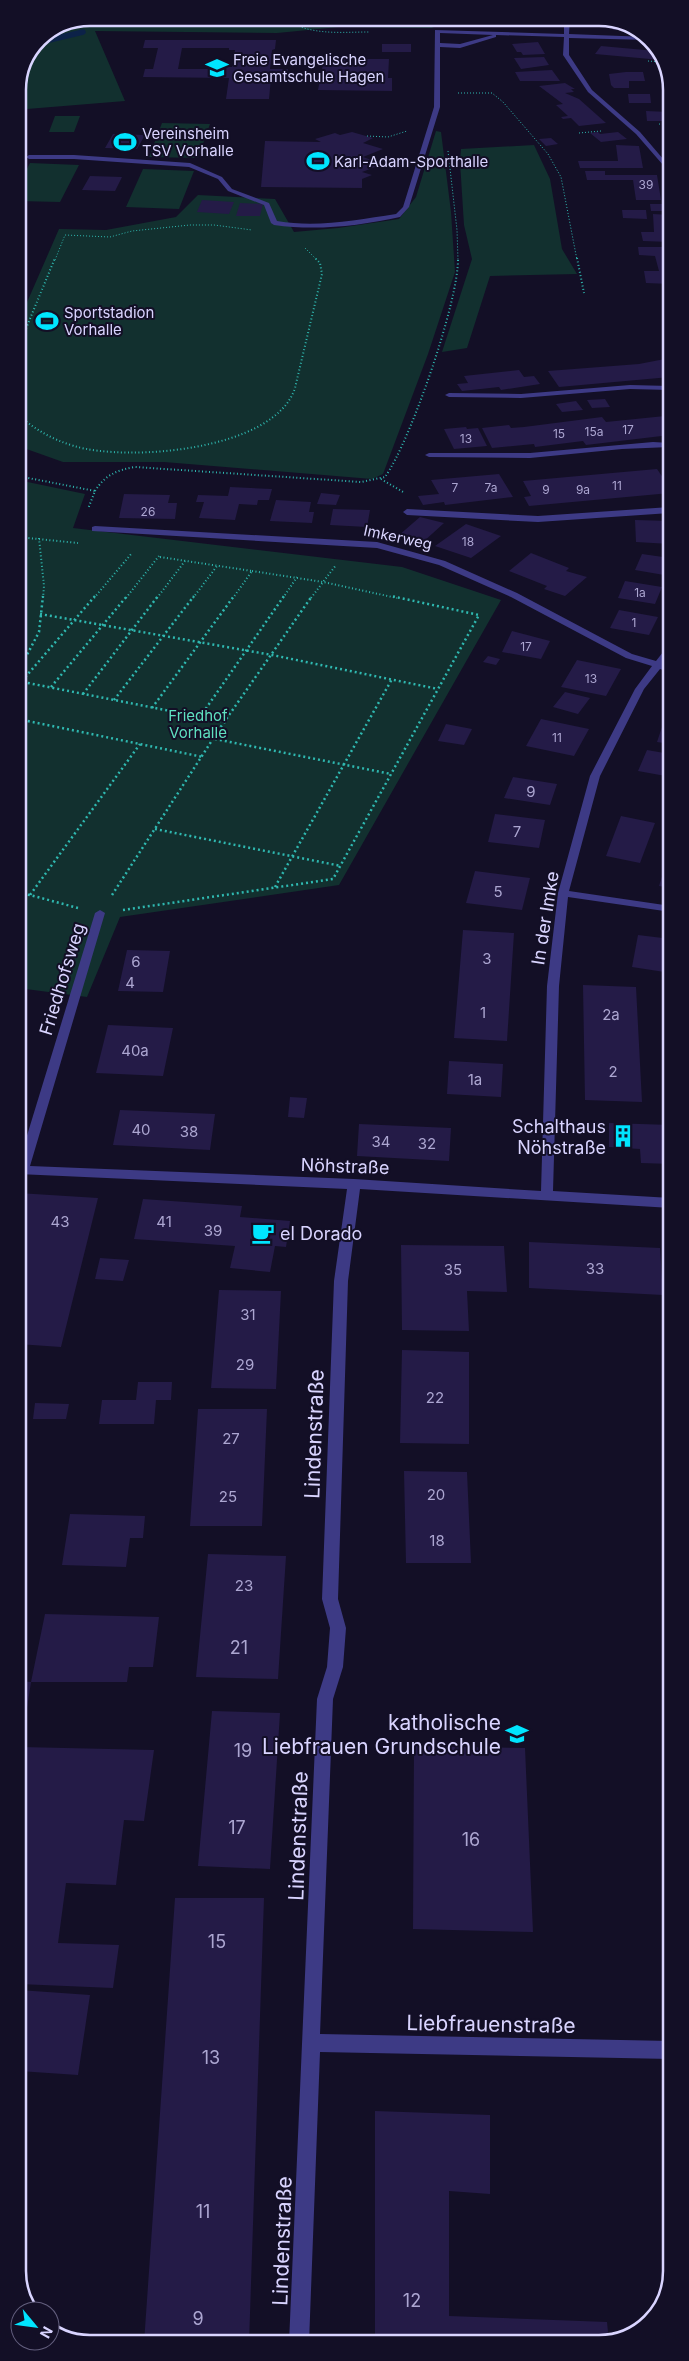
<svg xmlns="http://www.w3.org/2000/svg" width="689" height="2361" font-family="Inter,sans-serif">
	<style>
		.green { fill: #12302f }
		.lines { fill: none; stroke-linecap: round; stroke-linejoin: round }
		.stream { stroke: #0c2248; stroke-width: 5.5 }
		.building { fill: #241b47; fill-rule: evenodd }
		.path-far2 { stroke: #2fb8b0; stroke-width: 1; stroke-dasharray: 1 2; stroke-linecap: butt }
		.path-far1 { stroke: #2fb8b0; stroke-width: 2; stroke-dasharray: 1 2.5; stroke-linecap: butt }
		.path { stroke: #2fb8b0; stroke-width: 2.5; stroke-dasharray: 2 3; stroke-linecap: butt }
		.minor { fill: #3d3a85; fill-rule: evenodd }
		.labels { text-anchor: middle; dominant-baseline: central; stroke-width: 4; stroke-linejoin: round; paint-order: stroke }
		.far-number-label { font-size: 12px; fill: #aca6d1 }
		.far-poi-label { font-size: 15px; fill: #d9d4ff; stroke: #130f26; text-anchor: start }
		.far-street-label { font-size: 15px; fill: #d9d4ff; stroke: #130f26 }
		.far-park-label { font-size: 15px; fill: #5fe0c0; stroke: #130f26 }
		.number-label { font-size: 15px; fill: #aca6d1 }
		.street-label { font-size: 18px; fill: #d9d4ff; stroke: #130f26 }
		.poi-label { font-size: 18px; fill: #d9d4ff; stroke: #130f26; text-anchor: end }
		.near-number-label { font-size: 18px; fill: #aca6d1 }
		.near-street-label { font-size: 21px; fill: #d9d4ff; stroke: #130f26 }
		.near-poi-label { font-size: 21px; fill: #d9d4ff; stroke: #130f26; text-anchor: end }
		.rim { fill: none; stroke: #d9d4ff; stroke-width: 2.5 }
	</style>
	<rect width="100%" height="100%" fill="#130f26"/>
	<path class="green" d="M90,18h323l21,10 -95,-1 -62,6 -182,-2 30,70 -98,8 -9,10v-29l21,-51z
		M55,116h25l-6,16h-25z
		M162,123l48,1 -12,34 -49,-1z
		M436,131l5,1 10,80 4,60 -27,82 -45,120 -11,5 -208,-17h-101l-45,-16v-123l41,-94 47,1 70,-13 22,-22 77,4 19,33 44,-4 61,-9 17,-22z
		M534,145l16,34 12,70 15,25 -87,2 -23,72 -25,4 30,-93 -8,-34 -4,-63 1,-13z
		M30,163l49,2 -19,37 -42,-1v-15z
		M143,169l51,2 -15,38 -53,-2z
		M18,480l67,14 -12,34 329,39 99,33 -162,285 -219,32 -33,80 -69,-9z"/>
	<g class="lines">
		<path class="stream" d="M37,43l46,-11"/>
	</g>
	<path class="building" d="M609,18l16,8 2,3 -14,1z
		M145,40h131l-1,9 -3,1 -2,19h18l-2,9h-15l-2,21h-43l3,-21 -86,-1 2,-8h8l5,-21h-15zM182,48h47v2h6l-3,17h-6l-1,2h-47z
		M538,42l7,12 -22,1 -2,-3h-4l-5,-8z
		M382,44h29v8h-29z
		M601,46l55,5 5,9 -66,-6z
		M544,57l5,8 -28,4 -7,-11z
		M324,59h65l-1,19h4v13l-74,-1z
		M552,70l8,11h-40l-5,-9z
		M626,72h17l2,9h-16v7h-15l-3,-3 -2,-11z
		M565,83l10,6h-4l3,3 -9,1 14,6 27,24 -27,3 -8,-8 -8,1 -2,-2 7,-1 -12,-11 7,-1 -24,-18z
		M628,94h22l1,9h-22z
		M646,111l23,1v9h-22z
		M352,132l21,6 -10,5 20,6 -20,8 20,7 -21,8 10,3 -10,4v9l-101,-1 4,-46 56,1 -6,-3 20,-6 5,2z
		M598,132l2,2 18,-2 9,7 -26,3 -11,-9z
		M113,134l32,1 -8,14 -32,-1z
		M551,138l7,6 -12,2 -7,-7z
		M616,145l23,1 4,22h-63l-2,-7h40z
		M585,171h20v4h52l4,25h-25l-3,-20h-46z
		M90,176l32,1 -7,14 -33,-1z
		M202,200l32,2 -5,12 -32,-2z
		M240,203l23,1 -3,12h-24z
		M650,204h15l1,7h-15z
		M622,210h24l1,9 -24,-1z
		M653,214l17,1v27l-27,-1 -2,-9h13z
		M638,247h32v37l-24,-1 -2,-12h15l-4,-15 -16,-1z
		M664,298h6v28h-1z
		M667,338h3v15h-6z
		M670,358v19l-111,10 -11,-16 91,-7z
		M519,370l5,7 10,-1 6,8 -39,6 -2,-3 -37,4 -5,-7 11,-1 -4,-7z
		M665,389l5,1v23l-7,-1z
		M605,399l5,8 -18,1 -5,-8z
		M576,401l7,9 -21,2 -6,-8z
		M665,416l5,7v12l-84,10 -3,-4 -48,6 -1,-3 -42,4 -10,-20 27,-3 2,3 13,-1 78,-10 4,5z
		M466,427l1,2 11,-1 9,18 -33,3 -10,-20z
		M657,469l13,19v5l-141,13 -5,-9 7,-1 -8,-15z
		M499,474l14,23 -68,8 -1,-3 -21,3 -5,-9 21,-2 -8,-14z
		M230,487l42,2 -3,11h-11l-1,5 -18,-1 -4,16 -36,-2 5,-16h-8l2,-7 30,1z
		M321,493l19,2 -4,10 -19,-1z
		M124,494l46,1 -2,8h9l-2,16 -56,-1z
		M276,500l35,2 -2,10h5l-2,11 -42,-2z
		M333,509l37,1 -3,17 -37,-2z
		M420,517l24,6 -22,20 -24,-7z
		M635,520l35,1v23l-34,-2z
		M466,524l35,12 -30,22 -36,-12z
		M531,553l38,15 -3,3 21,6 -22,19 -21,-7 3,-3 -38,-15z
		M642,554l28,4v18l-35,-6z
		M625,581l37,6 -7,17 -37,-6z
		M619,610l39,7 -9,18 -39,-7z
		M512,631l38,10 -9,18 -39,-7z
		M488,656l12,3 -4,6 -13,-3z
		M577,660l44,9 -15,27 -45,-9z
		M565,692l25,6 -12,16 -25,-7z
		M665,718l5,1v25l-13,-2z
		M541,719l48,10 -15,27 -48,-10z
		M446,724l26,5 -8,16 -26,-4z
		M647,750l23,4 1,23 -33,-6z
		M513,777l44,7 -7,21 -46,-7z
		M495,814l50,6 -6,28 -51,-6z
		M621,816l34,7 -15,40 -34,-7z
		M668,858h3v30l-12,-2z
		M475,871l55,7 -8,32 -56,-7z
		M463,930l51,3 -7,108 -53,-3z
		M638,935l33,4v34l-39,-6z
		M127,950l43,1 -7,41 -45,-1z
		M583,985l53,2 6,115 -57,-2z
		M108,1025l65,3 -10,48 -67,-3z
		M449,1061l54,3 -2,33 -54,-3z
		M290,1097l17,1 -3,20 -16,-1z
		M120,1110l95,4 -5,36 -97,-5z
		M609,1123l62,2v39l-30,-1 -1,-14 -31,-2z
		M359,1124l92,4 -2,33 -92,-5z
		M18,1193l80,5 -37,149 -43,-3v-83l5,-17h-5z
		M143,1199l99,7 -2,11 50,4 -4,26 -11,-1 -5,26 -40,-4 5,-22 -101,-7z
		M529,1242l131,6 3,47 -134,-7z
		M401,1245l103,1 3,46 -40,-1 2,40 -67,-1z
		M100,1258l29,2 -6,21 -28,-2z
		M219,1290l62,1 -5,98 -65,-1z
		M402,1350l67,2v92l-69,-1z
		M138,1382h34l-1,18h-15l-2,24h-55l3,-24h34z
		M35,1403l34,1 -3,15h-33z
		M198,1409h69l-5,117h-72z
		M404,1471l63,1 4,91h-65z
		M70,1514l75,2 -2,22h-13l-4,29 -64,-2z
		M208,1554l78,2 -8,123 -82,-2z
		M45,1614l114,3 -6,50h-24l-2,15h-96z
		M19,1681l12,1 -10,65 133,3 -10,71 -20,-1 -8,65 -50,-2 -8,60 61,2 -6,43 -94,-4z
		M662,1709h9v56h-4z
		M212,1711l68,2 -10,156 -72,-3z
		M414,1746l111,2 8,184 -120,-3z
		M175,1898h89l-15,445h-105z
		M19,1990l71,5 -12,80 -59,-4z
		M375,2111l115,4v79l-41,-3v125l158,6 2,20 -234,1z"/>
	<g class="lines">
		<path class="path-far2" d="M116,18l21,3h131l24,5
			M283,18c26,18 56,14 86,14
			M648,61l14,1
			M458,93h34l11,9 45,52 13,23 16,83
			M659,124l11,1
			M579,133l22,-2
			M367,136l21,1 19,-6
			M448,151l9,79 1,30
			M305,248l12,12
			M55,260l10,-25 45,2 22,-6 58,-6h24l38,5"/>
		<path class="path-far1" d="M577,258l7,35
			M18,348l37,-90
			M18,415c18,15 33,24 56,31 53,16 201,5 221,-58l27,-114 -2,-11 -5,-5
			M18,476l77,15 -7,18
			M381,479l22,13
			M95,491c10,-16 22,-21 40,-24l226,15 24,-5c25,-35 74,-176 73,-219
			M18,537l60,6
			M39,538l5,48 -1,12
			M160,557l92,14 -19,27
			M252,571l71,11 74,16
			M94,598l38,-45
			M126,598l33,-42
			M157,598l28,-37
			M193,598l24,-32
			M283,598l14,-21
			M311,598l25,-33"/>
		<path class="path" d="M40,614l232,41 166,34
			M18,672l21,-40 4,-36
			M18,681l208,41
			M22,681l73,-85
			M51,687l76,-91
			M83,694l75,-98
			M114,700l80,-104
			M152,708l82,-112
			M200,717l84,-121
			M18,719l185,38
			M215,739l176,35
			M155,829l186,37
			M275,887l117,-208
			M18,893l12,2
			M112,895l108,-167 92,-132
			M78,908l-48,-13 110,-151
			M123,910l210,-31 146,-264 -88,-19"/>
		<path class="minor" d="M564,18h6l-1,16 79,3 2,3 -81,-2v17l23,35 48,42 30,35v6l-34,-39 -48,-42 -25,-37 1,-18 -68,-2v2l-36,11 -20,-1v60l-31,100 -9,10c-41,9 -84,14 -126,8l-3,-2 -7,-18 -36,-14 -10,-12 -29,-12 -115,-8h-45l-3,-2 3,-2h45l116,8 32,14 10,12 37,14 8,18c40,7 79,-1 119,-7l7,-7 31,-100 1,-77 129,4zM440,33l53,2 -33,9 -20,-1z
			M630,385l40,1v4l-40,-1 -109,9 -72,-1 -4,-2 4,-2 72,1z
			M653,442l17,1v4l-48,2 -92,9 -101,-1 -4,-2 4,-2h101z
			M670,507v6l-132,9 -131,-7 -4,-3 4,-3 131,7z
			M95,526l282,16 68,19 72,32 115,61 24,7 11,-14 3,-1v9l-6,9 6,2v6l-10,-3 -16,20 -44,87 -31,115 102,15v6l-103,-15 -9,89 -6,205 118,7v10l-311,-19 -12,92 -10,318 8,29 -3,39 -10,32 -13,335 351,7v18l-351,-7 -11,291h-20l28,-644 10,-32 3,-39 -8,-29 12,-318 13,-92 -329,-15v-9l77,-252 5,-3 5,3 -75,253 324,13 187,12 6,-205 11,-93 32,-117 45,-87 17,-23 -26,-8 -115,-61 -72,-32 -62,-17 -285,-17v-4z"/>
	</g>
	<defs>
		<symbol id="school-bare" viewBox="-9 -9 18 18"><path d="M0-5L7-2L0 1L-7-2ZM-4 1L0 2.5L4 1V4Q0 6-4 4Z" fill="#00e5ff" stroke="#130f26" stroke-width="2.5" paint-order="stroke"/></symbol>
		<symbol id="stadium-bare" viewBox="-9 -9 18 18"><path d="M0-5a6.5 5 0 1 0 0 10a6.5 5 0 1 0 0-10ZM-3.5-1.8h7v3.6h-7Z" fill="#00e5ff" stroke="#130f26" stroke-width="2.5" paint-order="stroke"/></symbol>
		<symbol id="building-bare" viewBox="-9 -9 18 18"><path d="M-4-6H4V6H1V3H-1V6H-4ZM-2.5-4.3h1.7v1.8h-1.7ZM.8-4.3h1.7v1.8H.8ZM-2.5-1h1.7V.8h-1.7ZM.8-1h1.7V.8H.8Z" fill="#00e5ff" stroke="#130f26" stroke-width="2.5" paint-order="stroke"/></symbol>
		<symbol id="cafe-bare" viewBox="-9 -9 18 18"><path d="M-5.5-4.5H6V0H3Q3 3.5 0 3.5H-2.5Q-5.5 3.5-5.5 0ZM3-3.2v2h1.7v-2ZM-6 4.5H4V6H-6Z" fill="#00e5ff" stroke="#130f26" stroke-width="2.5" paint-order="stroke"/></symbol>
	</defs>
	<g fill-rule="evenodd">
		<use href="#school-bare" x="201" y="52" width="32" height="32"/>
		<use href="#stadium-bare" x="109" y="126" width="32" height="32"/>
		<use href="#stadium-bare" x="302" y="145" width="32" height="32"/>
		<use href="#stadium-bare" x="31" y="305" width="32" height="32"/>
		<use href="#building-bare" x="607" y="1120" width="32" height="32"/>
		<use href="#cafe-bare" x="247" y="1217" width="32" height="32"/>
		<use href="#school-bare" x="501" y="1718" width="32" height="32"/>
	</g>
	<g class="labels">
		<g class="far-number-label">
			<text x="646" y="184">39</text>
			<text x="628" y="429">17</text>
			<text x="594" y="431">15a</text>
			<text x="559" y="433">15</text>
			<text x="466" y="438">13</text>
			<text x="617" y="485">11</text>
			<text x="455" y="487">7</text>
			<text x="491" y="487">7a</text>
			<text x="546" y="489">9</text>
			<text x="583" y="489">9a</text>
			<text x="148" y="511">26</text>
			<text x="468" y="541">18</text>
			<text x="640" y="592">1a</text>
			<text x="634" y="622">1</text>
			<text x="526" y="646">17</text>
			<text x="591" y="678">13</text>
			<text x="557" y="737">11</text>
		</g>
		<g class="far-poi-label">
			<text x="233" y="59">Freie Evangelische<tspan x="233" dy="17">Gesamtschule Hagen</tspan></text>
			<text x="142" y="133">Vereinsheim<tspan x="142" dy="17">TSV Vorhalle</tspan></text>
			<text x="334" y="161">Karl-Adam-Sporthalle</text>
			<text x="64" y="312">Sportstadion<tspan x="64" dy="17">Vorhalle</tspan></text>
		</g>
		<g class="far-street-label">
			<text transform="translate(398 537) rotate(12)">Imkerweg</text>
		</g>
		<g class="far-park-label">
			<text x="198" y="715">Friedhof<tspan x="198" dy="17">Vorhalle</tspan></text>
		</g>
		<g class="number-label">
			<text x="531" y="791">9</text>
			<text x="517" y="831">7</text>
			<text x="498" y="891">5</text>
			<text x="487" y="958">3</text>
			<text x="136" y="961">6</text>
			<text x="130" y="982">4</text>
			<text x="483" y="1012">1</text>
			<text x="611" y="1014">2a</text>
			<text x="135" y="1050">40a</text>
			<text x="613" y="1071">2</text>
			<text x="475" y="1079">1a</text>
			<text x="141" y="1129">40</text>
			<text x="189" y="1131">38</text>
			<text x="381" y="1141">34</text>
			<text x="427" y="1143">32</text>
			<text x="60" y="1221">43</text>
			<text x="164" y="1221">41</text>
			<text x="213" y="1230">39</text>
			<text x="595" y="1268">33</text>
			<text x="453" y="1269">35</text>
			<text x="248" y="1314">31</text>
			<text x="245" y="1364">29</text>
			<text x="435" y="1397">22</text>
			<text x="231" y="1438">27</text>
			<text x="436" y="1494">20</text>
			<text x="228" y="1496">25</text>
			<text x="437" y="1540">18</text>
			<text x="244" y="1585">23</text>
		</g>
		<g class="street-label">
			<text transform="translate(545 918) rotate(-81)">In der Imke</text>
			<text transform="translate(62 979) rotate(-73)">Friedhofsweg</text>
			<text transform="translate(345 1166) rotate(2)">Nöhstraße</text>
		</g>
		<g class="poi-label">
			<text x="606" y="1126">Schalthaus<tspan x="606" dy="21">Nöhstraße</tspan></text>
			<text x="280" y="1233" text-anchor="start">el Dorado</text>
		</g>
		<g class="near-number-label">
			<text x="239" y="1647">21</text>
			<text x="243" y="1750">19</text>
			<text x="237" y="1827">17</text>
			<text x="471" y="1839">16</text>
			<text x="217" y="1941">15</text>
			<text x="211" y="2057">13</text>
			<text x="203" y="2211">11</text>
			<text x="412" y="2300">12</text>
			<text x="198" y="2318">9</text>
		</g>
		<g class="near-street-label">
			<text transform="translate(314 1434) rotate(-88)">Lindenstraße</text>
			<text transform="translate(298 1836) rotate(-88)">Lindenstraße</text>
			<text transform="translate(491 2024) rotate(1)">Liebfrauenstraße</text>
			<text transform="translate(282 2241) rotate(-88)">Lindenstraße</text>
		</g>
		<g class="near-poi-label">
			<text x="501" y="1722">katholische<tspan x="501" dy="24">Liebfrauen Grundschule</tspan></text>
		</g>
	</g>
	<path d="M0 0H689V2361H0ZM90 26H599A64 64 0 0 1 663 90V2271A64 64 0 0 1 599 2335H90A64 64 0 0 1 26 2271V90A64 64 0 0 1 90 26Z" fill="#130f26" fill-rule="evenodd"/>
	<path class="rim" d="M90 26H599A64 64 0 0 1 663 90V2271A64 64 0 0 1 599 2335H90A64 64 0 0 1 26 2271V90A64 64 0 0 1 90 26Z"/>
	<g transform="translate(35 2326) rotate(119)"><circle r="24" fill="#130f26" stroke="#625e7d"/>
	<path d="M0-4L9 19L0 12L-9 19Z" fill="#00e5ff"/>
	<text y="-8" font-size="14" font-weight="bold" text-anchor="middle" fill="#d9d4ff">N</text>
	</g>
</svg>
